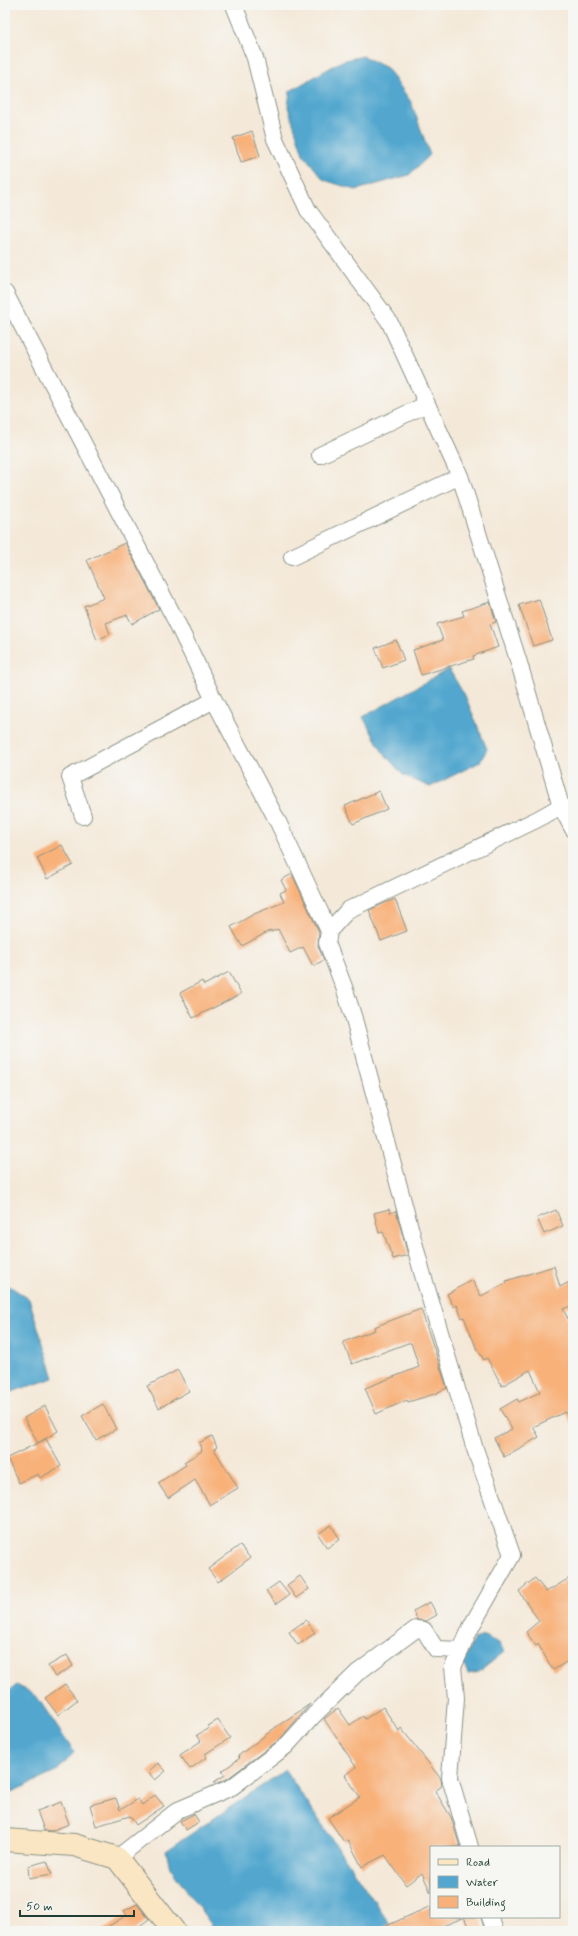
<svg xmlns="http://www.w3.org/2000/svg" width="578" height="1936" font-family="Mynerve,sans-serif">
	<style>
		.water { fill: #53a7cf; stroke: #397282 }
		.building { fill: #f8b179 }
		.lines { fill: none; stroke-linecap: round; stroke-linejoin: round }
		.street-casing { stroke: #8a9386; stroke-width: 18 }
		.secondary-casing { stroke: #8a9386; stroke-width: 24 }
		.street { stroke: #fff; stroke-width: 16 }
		.secondary { stroke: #fbe6c4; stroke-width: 22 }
	</style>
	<rect width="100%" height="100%" fill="#f6f6f2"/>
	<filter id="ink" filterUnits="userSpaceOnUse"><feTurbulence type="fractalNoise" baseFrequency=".025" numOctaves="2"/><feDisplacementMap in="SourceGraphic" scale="8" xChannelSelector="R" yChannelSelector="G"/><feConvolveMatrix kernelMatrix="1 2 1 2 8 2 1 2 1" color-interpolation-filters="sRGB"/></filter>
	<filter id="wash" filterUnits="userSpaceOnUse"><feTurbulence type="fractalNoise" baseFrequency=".012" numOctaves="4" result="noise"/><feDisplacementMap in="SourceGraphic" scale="16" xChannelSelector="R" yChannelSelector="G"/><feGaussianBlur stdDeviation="0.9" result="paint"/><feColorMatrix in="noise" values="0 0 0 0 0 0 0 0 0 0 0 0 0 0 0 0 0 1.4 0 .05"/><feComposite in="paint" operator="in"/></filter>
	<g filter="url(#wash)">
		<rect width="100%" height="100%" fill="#f4e9d9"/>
		<path class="water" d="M363,56l24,12 24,34 19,53 -21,20 -53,15 -32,-10 -21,-26 -15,-47 2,-16 52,-30z
			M449,669l17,29 21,51 -7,13 -50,25 -27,-12 -21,-24 -19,-34z
			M5,1283l24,16 25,79 -49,16z
			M484,1636l15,7 5,9 -25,20 -11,2 -5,-12 11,-23z
			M17,1685l20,12 37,55 -16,19 -53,24v-101z
			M285,1770l108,159v2h-177l-46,-63 -4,-17z"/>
		<g id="blocks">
			<path class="building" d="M252,131l8,25 -19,6 -8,-24z
				M125,543l34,66 -27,15 -5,-9 -21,8 4,11 -13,6 -13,-34 20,-8 -17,-38z
				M539,599l13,41 -19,6 -14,-41z
				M490,602l6,20 -6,2 8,23 -25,9 1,3 -53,16 -8,-25 30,-10 -6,-16 27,-8 -2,-5z
				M396,640l8,20 -21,8 -8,-20z
				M379,791l8,18 -34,15 -8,-18z
				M62,845l11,20 -26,14 -10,-21z
				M292,874l27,58 -1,14 6,14 -11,6 -10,-19 -13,6 -12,-24 -7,3v-2l-29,16 -11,-19 23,-13 30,-12 -4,-9 6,-3 -5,-10z
				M395,899l12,32 -26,10 -12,-31z
				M229,972l12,22 -48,24 -13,-25 22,-12 2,4z
				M389,1209l1,4 6,-2 12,44 -15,4 -10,-27 -4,1 -5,-20z
				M556,1210l7,16 -19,8 -7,-16z
				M554,1266l6,21 13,-7v25l-10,4 10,19v98l-8,-14 -32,15 6,10 -35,20 -10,-19 18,-9 -12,-20 17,-10 2,3 21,-10 -10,-22 -28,16 -15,-28 -3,2 -8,-13 -12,-30 -2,1 -5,-13 -3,2 -7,-13 25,-14 9,16 26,-13 -1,-2z
				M421,1309l26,79 -9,4v1l-30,9 -1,-2 -31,14 -11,-26 54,-21 -8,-24h-3l-56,21 -9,-22 32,-12 -1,-3z
				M178,1370l11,21 -30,17 -12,-22z
				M103,1404l13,25 -20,11 -14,-24z
				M45,1406l13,25 -20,12 -14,-25z
				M212,1436l5,11 -3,2 24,39 -28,17 -15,-25 -27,18 -10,-15 28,-18 -2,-3 18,-11 -3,-8z
				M46,1439l15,27 -21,12 -2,-4 -19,9 -12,-25z
				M331,1525l9,14 -13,9 -9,-14z
				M240,1545l10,13 -32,24 -10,-13z
				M300,1576l9,13 -13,9 -9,-13z
				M573,1576v82l-20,12 -15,-26 -2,2 -10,-14 13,-11 -20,-30 16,-13 11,14z
				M279,1582l10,13 -13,9 -10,-13z
				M430,1602l7,13 -11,6 -9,-1 -4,-9z
				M306,1620l9,13 -17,12 -9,-13z
				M67,1655l6,11 -18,11 -7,-11z
				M65,1684l12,16 -19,15 -13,-17z
				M310,1704l-30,35 -53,40 -12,5 -1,-2 11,-7 -3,-4 18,-13 -2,-2 38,-29z
				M383,1707l16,24 2,-3 40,51 1,7 -7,5 16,26 9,30h-29v46l-9,-20 -16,12 -21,-30 -23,12 -14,-27 -4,2 -16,-24 32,-21 -15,-22 11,-8 -32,-48 14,-11 12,17 13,-9 2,3z
				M218,1720l12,18 -25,16 2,3 -17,12 -10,-14 21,-14 -4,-6 12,-7 -1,-2z
				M158,1763l8,8 -11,9 -7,-8z
				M155,1795l9,11 -28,19 -6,-9 -34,10 -6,-21 26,-7 4,12 18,-11 4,6z
				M61,1802l8,22 -18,7 -7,-1 -7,-19z
				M194,1814l5,8 -13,8 -6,-9z
				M47,1861l5,13 -23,4 -1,-12z
				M137,1904l12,15 -16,12h-32l26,-16 -3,-4z
				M431,1906v11l32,1 -33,13h-55z
				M464,1917h17l4,14h-15z"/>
		</g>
	</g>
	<g filter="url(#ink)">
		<use href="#blocks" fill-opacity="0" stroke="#8a9386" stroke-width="1"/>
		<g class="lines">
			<defs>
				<path id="street" d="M234,5l21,53 20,81 33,71 81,111 71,155 59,187 42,143 -23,13 -190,91 -19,21 -2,12 17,44 10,32 68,253 52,174 38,109 -40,70 -19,42 3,31 -6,80 20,69
					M5,293l171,328 38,79 64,122 51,109
					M320,455l107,-51
					M292,557l168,-81
					M561,806l12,23
					M83,816l-13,-39 144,-77
					M117,1858l61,-48 54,-23 54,-41 28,-31 43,-42 59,-44 8,1 12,19 25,1
					M490,1917l5,14"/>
				<path id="secondary" d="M5,1840l69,5 43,13 57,73"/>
			</defs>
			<use href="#street" class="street-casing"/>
			<use href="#secondary" class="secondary-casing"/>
			<use href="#street" class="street"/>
			<use href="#secondary" class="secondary"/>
		</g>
	</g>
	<rect width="578" height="1936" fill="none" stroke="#f6f6f2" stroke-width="20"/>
	<rect x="430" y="1846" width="130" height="72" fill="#f6f6f2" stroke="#a0aca6"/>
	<rect x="438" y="1859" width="20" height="6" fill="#fbe6c4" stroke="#a0aca6"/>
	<text x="466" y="1866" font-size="12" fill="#1f3d34">Road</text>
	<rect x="438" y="1876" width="20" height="12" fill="#53a7cf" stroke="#a0aca6"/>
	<text x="466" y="1886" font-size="12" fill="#1f3d34">Water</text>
	<rect x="438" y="1896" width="20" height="12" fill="#f8b179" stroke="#a0aca6"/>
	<text x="466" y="1906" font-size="12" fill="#1f3d34">Building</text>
	<path d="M20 1910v6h114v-6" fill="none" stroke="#1f3d34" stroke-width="2"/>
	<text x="26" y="1910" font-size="12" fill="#1f3d34" stroke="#f6f6f2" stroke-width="3" paint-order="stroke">50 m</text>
</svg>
